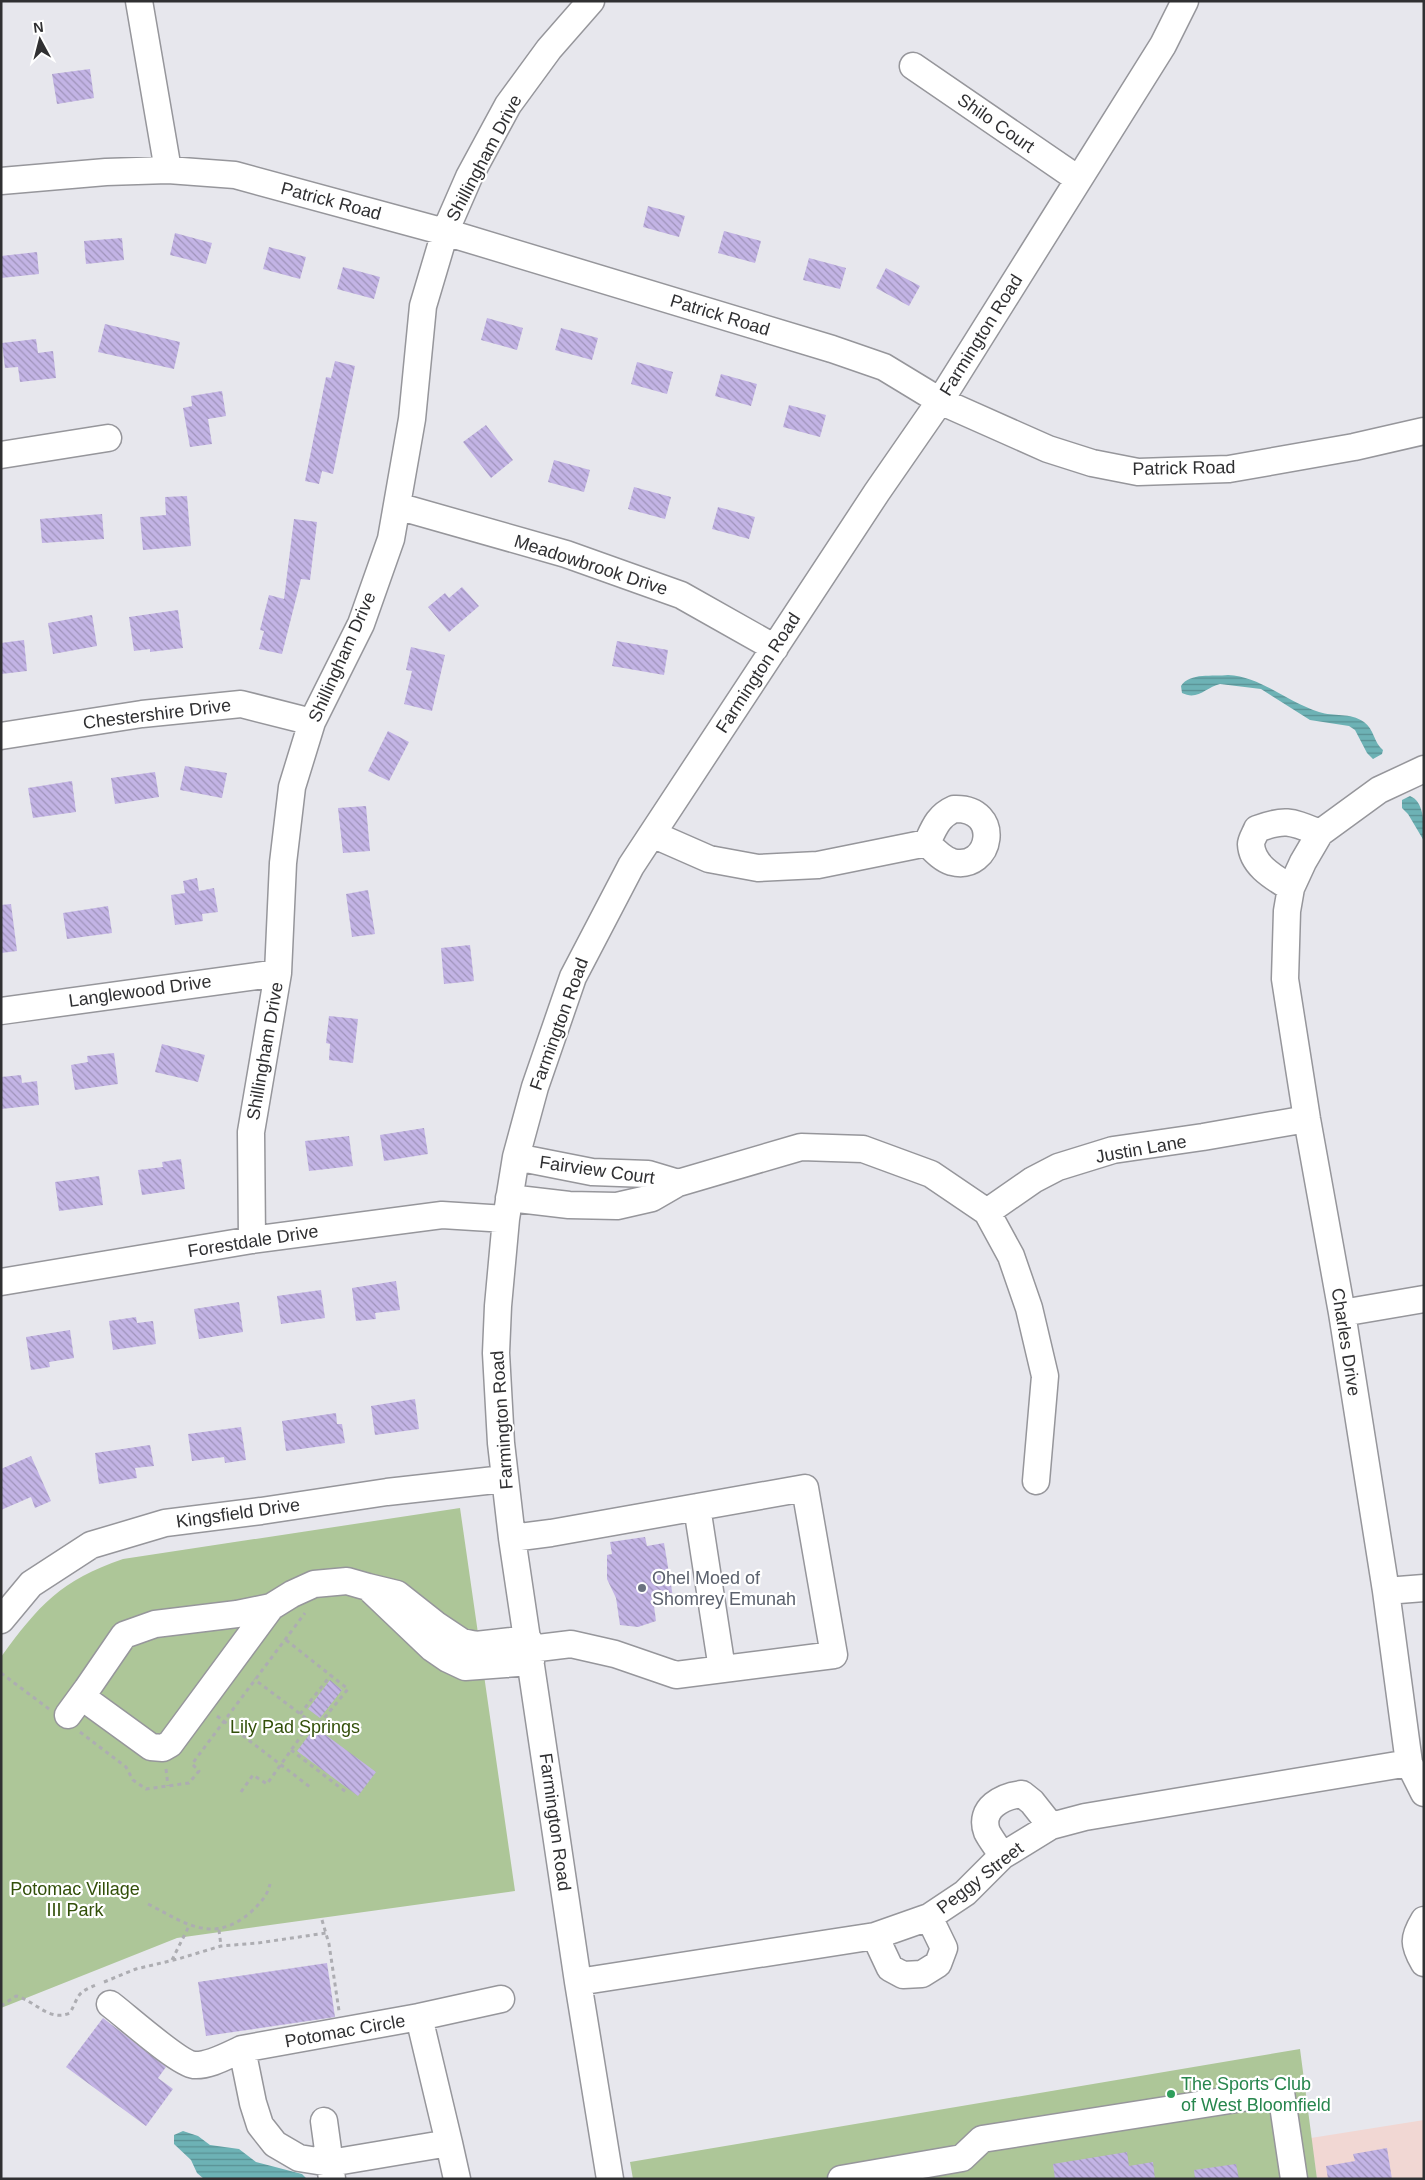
<svg xmlns="http://www.w3.org/2000/svg" width="1425" height="2180" font-family="Helvetica,sans-serif">
	<style>
		.commercial { fill: #f1d7d3 }
		.green { fill: #adc698 }
		.water { fill: url(#water-rules) }
		.building { fill: url(#building-back-hatch) }
		.lines { fill: none; stroke-linecap: round; stroke-linejoin: round }
		.minor-casing { stroke: #96969b; stroke-width: 29 }
		.path { stroke: #adadb2; stroke-width: 3; stroke-dasharray: 4 4; stroke-linecap: butt }
		.minor { stroke: #fff; stroke-width: 26 }
		.worship-dot { fill: #6b7280; stroke: #fff; stroke-width: 2 }
		.leisure-dot { fill: #2e9e5b; stroke: #fff; stroke-width: 2 }
		.labels { text-anchor: middle; dominant-baseline: central; stroke-width: 4.5; stroke-linejoin: round; paint-order: stroke }
		.street-label { font-size: 18px; fill: #303032; stroke: #fff }
		.worship-label { font-size: 18px; fill: #5b616d; stroke: #fff; text-anchor: start }
		.park-label { font-size: 18px; fill: #324f09; stroke: #fff }
		.leisure-label { font-size: 18px; fill: #27864d; stroke: #fff; text-anchor: start }
	</style>
	<defs>
		<pattern id="water-rules" width="6" height="5" patternUnits="userSpaceOnUse" patternTransform="scale(1.25)"><rect width="6" height="5" fill="#6db2b5"/><path d="M0 2.5h6" fill="none" stroke="#5a9194"/></pattern>
		<pattern id="building-back-hatch" width="6" height="6" patternUnits="userSpaceOnUse" patternTransform="scale(1.25)"><rect width="6" height="6" fill="#c3b4e5"/><path d="M-1 5l2 2M0 0l6 6M5-1l2 2" fill="none" stroke="#9f93ba"/></pattern>
	</defs>
	<rect width="100%" height="100%" fill="#e7e7ed"/>
	<path class="commercial" d="M1424,2120v59h-107l-6,-41z"/>
	<path class="green" d="M460,1508l55,383 -338,47 -176,70v-351c37,-51 60,-77 122,-98z
		M1300,2049l17,130h-684l-3,-17z"/>
	<path class="water" d="M1228,675c34,2 59,27 91,37 15,5 31,0 45,10 10,7 10,21 19,28l-1,4 -9,5 -6,-6 -12,-23 -6,-4 -39,-6 -49,-31 -41,-5c-14,3 -22,17 -38,9l-1,-7c9,-14 32,-9 47,-11z
		M1410,796c15,6 14,30 14,45l-16,-27 -6,-6v-8z
		M183,2131l15,5 12,9 29,4 17,13 46,12 5,5h-103l-7,-6 -6,-13 -17,-16v-9z"/>
	<path class="building" d="M90,69l4,29 -37,6 -5,-30z
		M648,206l37,10 -6,21 -36,-10z
		M724,231l37,10 -6,22 -37,-10z
		M175,233l37,10 -6,21 -36,-9z
		M122,238l2,22 -38,4 -2,-23z
		M269,247l37,10 -6,22 -37,-10z
		M37,252l2,22 -38,4v-22z
		M809,258l37,10 -6,21 -37,-9z
		M343,267l37,10 -6,22 -37,-10z
		M886,268l34,18 -11,20 -33,-18z
		M487,318l36,10 -6,22 -36,-10z
		M105,324l75,18 -6,27 -76,-17z
		M561,328l37,10 -6,22 -37,-10z
		M36,339l2,14 15,-2 3,27 -36,4 -2,-15 -13,1 -3,-25z
		M335,361l20,5 -22,108 -11,-3 -3,13 -14,-3 21,-104 5,1z
		M637,362l36,10 -6,22 -36,-10z
		M721,374l36,10 -6,22 -36,-10z
		M222,391l4,25 -18,3 4,25 -22,3 -7,-39 9,-2 -1,-10z
		M789,405l37,10 -6,22 -37,-10z
		M486,425l27,35 -22,18 -28,-36z
		M554,460l36,10 -6,22 -36,-10z
		M634,487l37,10 -6,22 -37,-10z
		M187,496l4,50 -48,4 -3,-33 26,-2 -1,-18z
		M718,507l37,10 -6,22 -37,-10z
		M102,514l2,25 -62,4 -2,-24z
		M294,519l23,3 -7,58 -9,-1 -19,75 -23,-5 5,-18 -4,-1 9,-35 15,4z
		M462,587l17,19 -30,26 -21,-25 17,-14 4,5z
		M178,610l5,38 -33,4v-3l-16,2 -5,-34z
		M92,615l5,31 -44,8 -5,-31z
		M24,640l3,31 -26,3v-31z
		M617,641l51,9 -4,25 -52,-9z
		M411,647l34,8 -13,56 -28,-7 8,-33 -6,-1z
		M388,731l21,11 -20,39 -21,-10z
		M185,766l42,7 -5,25 -42,-8z
		M155,772l4,25 -44,7 -4,-26z
		M72,781l4,31 -43,6 -5,-30z
		M366,806l4,45 -27,2 -5,-45z
		M197,878l2,13 15,-3 4,24 -16,2 1,7 -28,4 -4,-30 14,-2 -2,-12z
		M368,890l7,44 -23,3 -6,-43z
		M11,904l6,47 -16,2v-48z
		M108,906l4,27 -45,6 -4,-26z
		M470,945l4,36 -30,3 -3,-36z
		M329,1016l29,3 -5,44 -24,-3 1,-16 -4,-1z
		M162,1044l43,11 -7,27 -43,-10z
		M114,1053l4,31 -43,6 -4,-25 17,-3 -1,-6z
		M21,1075l1,8 15,-2 2,24 -38,4v-32z
		M424,1128l4,26 -44,7 -4,-26z
		M349,1136l4,30 -44,5 -4,-30z
		M181,1159l4,30 -43,6 -4,-25 25,-3 -1,-5z
		M99,1176l4,29 -44,6 -4,-29z
		M396,1281l4,29 -25,3 1,6 -20,2 -4,-33z
		M321,1290l4,28 -44,6 -4,-28z
		M239,1302l4,30 -44,7 -5,-30z
		M136,1317l1,6 16,-2 3,23 -43,6 -4,-29z
		M70,1330l4,28 -25,4 1,5 -19,3 -5,-33z
		M415,1399l4,30 -44,6 -4,-29z
		M336,1413l1,11h5l3,19 -59,8 -4,-30z
		M241,1427l5,33 -21,3 -1,-6 -32,4 -4,-27z
		M150,1445l4,21 -19,2 2,10 -38,6 -4,-31z
		M31,1456l20,45 -16,7 -4,-11 -30,13v-41z
		M645,1537l2,9 17,-3 10,60 -20,3 2,15 -18,6 -18,-2 -4,-27 -9,-19v-24l5,-1 -2,-12z
		M330,1680l12,10 -22,28 -12,-9z
		M315,1727l61,45 -18,24 -61,-45z
		M327,1963l8,54 -129,19 -8,-54z
		M103,2018l63,49 -8,11 15,11 -27,37 -80,-59z
		M1387,2148l5,31h-64l-2,-13 29,-5 -2,-7z
		M1127,2152l2,14 24,-4 2,17h-100l-2,-15z
		M1236,2164l3,15h-44l-1,-9z"/>
	<g class="lines">
		<defs>
			<path id="minor" d="M139,1l29,169
				M913,66l165,113
				M1,181l105,-9 62,-2 67,5 210,57 387,117 52,18 56,34 108,48 44,14 46,9 91,-3 125,-22 70,-16
				M1,455l107,-17
				M397,506l169,48 115,41 94,53
				M1,736l141,-22 99,-10 71,18
				M1424,769l-45,21 -59,43 -17,29 -12,26 -4,23 -2,68 22,140 35,194 44,278 23,172 15,30
				M954,809c49,-2 38,63 -2,53 -10,-3 -18,-12 -25,-19 7,-15 11,-27 27,-34z
				M652,834l57,25 49,9 60,-3 109,-22
				M1291,888c-16,-10 -39,-22 -40,-44 0,-4 4,-10 6,-15 29,-11 35,-7 63,4
				M1,1011l277,-38
				M516,1157l76,15 56,2 30,9
				M509,1198l60,7 48,1 35,-8 26,-15 123,-36 62,2 68,25 56,38 24,44 18,52 16,68 -9,105
				M987,1212l46,-32 25,-13 55,-17 90,-13 104,-18
				M252,1240l-1,-108 27,-159 5,-110 9,-76 20,-65 49,-98 30,-85 21,-120 11,-113 22,-74 24,-55 39,-72 41,-56 42,-48
				M1,1282l251,-42 190,-25 64,4
				M1342,1313l82,-14
				M697,1507l25,162
				M512,1538l39,-5 254,-45 29,167 -158,20 -61,-21 -44,-10 -41,5
				M1386,1591l38,-3
				M271,1607l-101,137 -7,4 -12,-1 -62,-45 -3,-5 1,-8 37,-54 31,-11 82,-10 34,-7 21,-13 22,-10 33,-3 21,6
				M1,1620l30,-36 60,-39 74,-22 96,-12 126,-19 117,-13
				M528,1639l-52,6 -14,-3 -27,-18 -38,-30 -29,-7 64,61 16,11 17,8 66,-5
				M68,1715l19,-26
				M1002,1856c-4,-8 -11,-16 -15,-24 -9,-24 16,-36 35,-38l10,8 19,24
				M1424,1920c-11,18 -11,24 0,43
				M875,1936l15,32 13,7 19,-1 16,-10 6,-16 -15,-31
				M578,1982l297,-46 54,-19 36,-24 37,-37 49,-30 34,-9 324,-54
				M110,2004c16,12 68,59 84,61 16,1 34,-10 48,-16
				M419,2017l30,126 -119,20 -31,-5 -24,-14 -15,-19 -7,-22 -11,-54z
				M419,2017l82,-18
				M324,2121l8,58
				M449,2143l8,36
				M610,2179l-32,-197 -66,-444 -11,-95 -5,-90 2,-47 8,-87 10,-62 19,-70 38,-110 58,-111 246,-374 63,-91 223,-356 22,-44
				M841,2179l121,-21 20,-19 299,-47 13,87"/>
		</defs>
		<use href="#minor" class="minor-casing"/>
		<path class="path" d="M286,1640l62,49 -27,33h-10
			M1,1673l48,36
			M300,1714l31,-39
			M217,1716l93,71
			M80,1732l46,35 7,13 13,9 43,-6 10,-12 -7,-7 113,-151
			M291,1750l55,42
			M166,1769l2,17
			M241,1792l12,-17 14,9 44,-62 -57,-43
			M148,1904c37,19 65,41 103,8 9,-9 16,-15 19,-28
			M322,1920l7,24 10,67
			M219,1930l2,16
			M172,1960l17,-34
			M104,1982l32,-13 42,-10 43,-13 37,-3 68,-10
			M1,2006l15,-10c20,5 32,26 54,17 10,-19 6,-20 28,-29"/>
		<use href="#minor" class="minor"/>
	</g>
	<circle class="worship-dot" cx="642" cy="1588" r="5"/>
	<circle class="leisure-dot" cx="1171" cy="2094" r="5"/>
	<g class="labels">
		<g class="street-label">
			<text transform="translate(996 123) rotate(35)">Shilo Court</text>
			<text transform="translate(484 158) rotate(-62)">Shillingham Drive</text>
			<text transform="translate(331 201) rotate(15)">Patrick Road</text>
			<text transform="translate(720 315) rotate(17)">Patrick Road</text>
			<text transform="translate(981 335) rotate(-58)">Farmington Road</text>
			<text transform="translate(1184 468) rotate(-1)">Patrick Road</text>
			<text transform="translate(591 565) rotate(18)">Meadowbrook Drive</text>
			<text transform="translate(342 657) rotate(-66)">Shillingham Drive</text>
			<text transform="translate(758 673) rotate(-57)">Farmington Road</text>
			<text transform="translate(157 714) rotate(-7)">Chestershire Drive</text>
			<text transform="translate(140 991) rotate(-8)">Langlewood Drive</text>
			<text transform="translate(559 1024) rotate(-70)">Farmington Road</text>
			<text transform="translate(265 1051) rotate(-80)">Shillingham Drive</text>
			<text transform="translate(1141 1149) rotate(-10)">Justin Lane</text>
			<text transform="translate(597 1170) rotate(8)">Fairview Court</text>
			<text transform="translate(253 1241) rotate(-9)">Forestdale Drive</text>
			<text transform="translate(1346 1342) rotate(81)">Charles Drive</text>
			<text transform="translate(502 1420) rotate(-94)">Farmington Road</text>
			<text transform="translate(238 1513) rotate(-8)">Kingsfield Drive</text>
			<text transform="translate(555 1822) rotate(82)">Farmington Road</text>
			<text transform="translate(980 1878) rotate(-38)">Peggy Street</text>
			<text transform="translate(345 2031) rotate(-10)">Potomac Circle</text>
		</g>
		<g class="worship-label">
			<text x="652" y="1578">Ohel Moed of<tspan x="652" dy="21">Shomrey Emunah</tspan></text>
		</g>
		<g class="park-label">
			<text x="295" y="1727">Lily Pad Springs</text>
			<text x="75" y="1889">Potomac Village<tspan x="75" dy="21">III Park</tspan></text>
		</g>
		<g class="leisure-label">
			<text x="1181" y="2084">The Sports Club<tspan x="1181" dy="21">of West Bloomfield</tspan></text>
		</g>
	</g>
	<rect width="1425" height="2180" fill="none" stroke="#303032" stroke-width="5"/>
	<g transform="translate(40 40) rotate(353)" stroke="#ffffff" stroke-width="4" paint-order="stroke">
	<path d="M0-4L9 19L0 12L-9 19Z" fill="#303032"/>
	<text y="-8" font-size="14" font-weight="bold" text-anchor="middle" fill="#303032">N</text>
	</g>
</svg>
